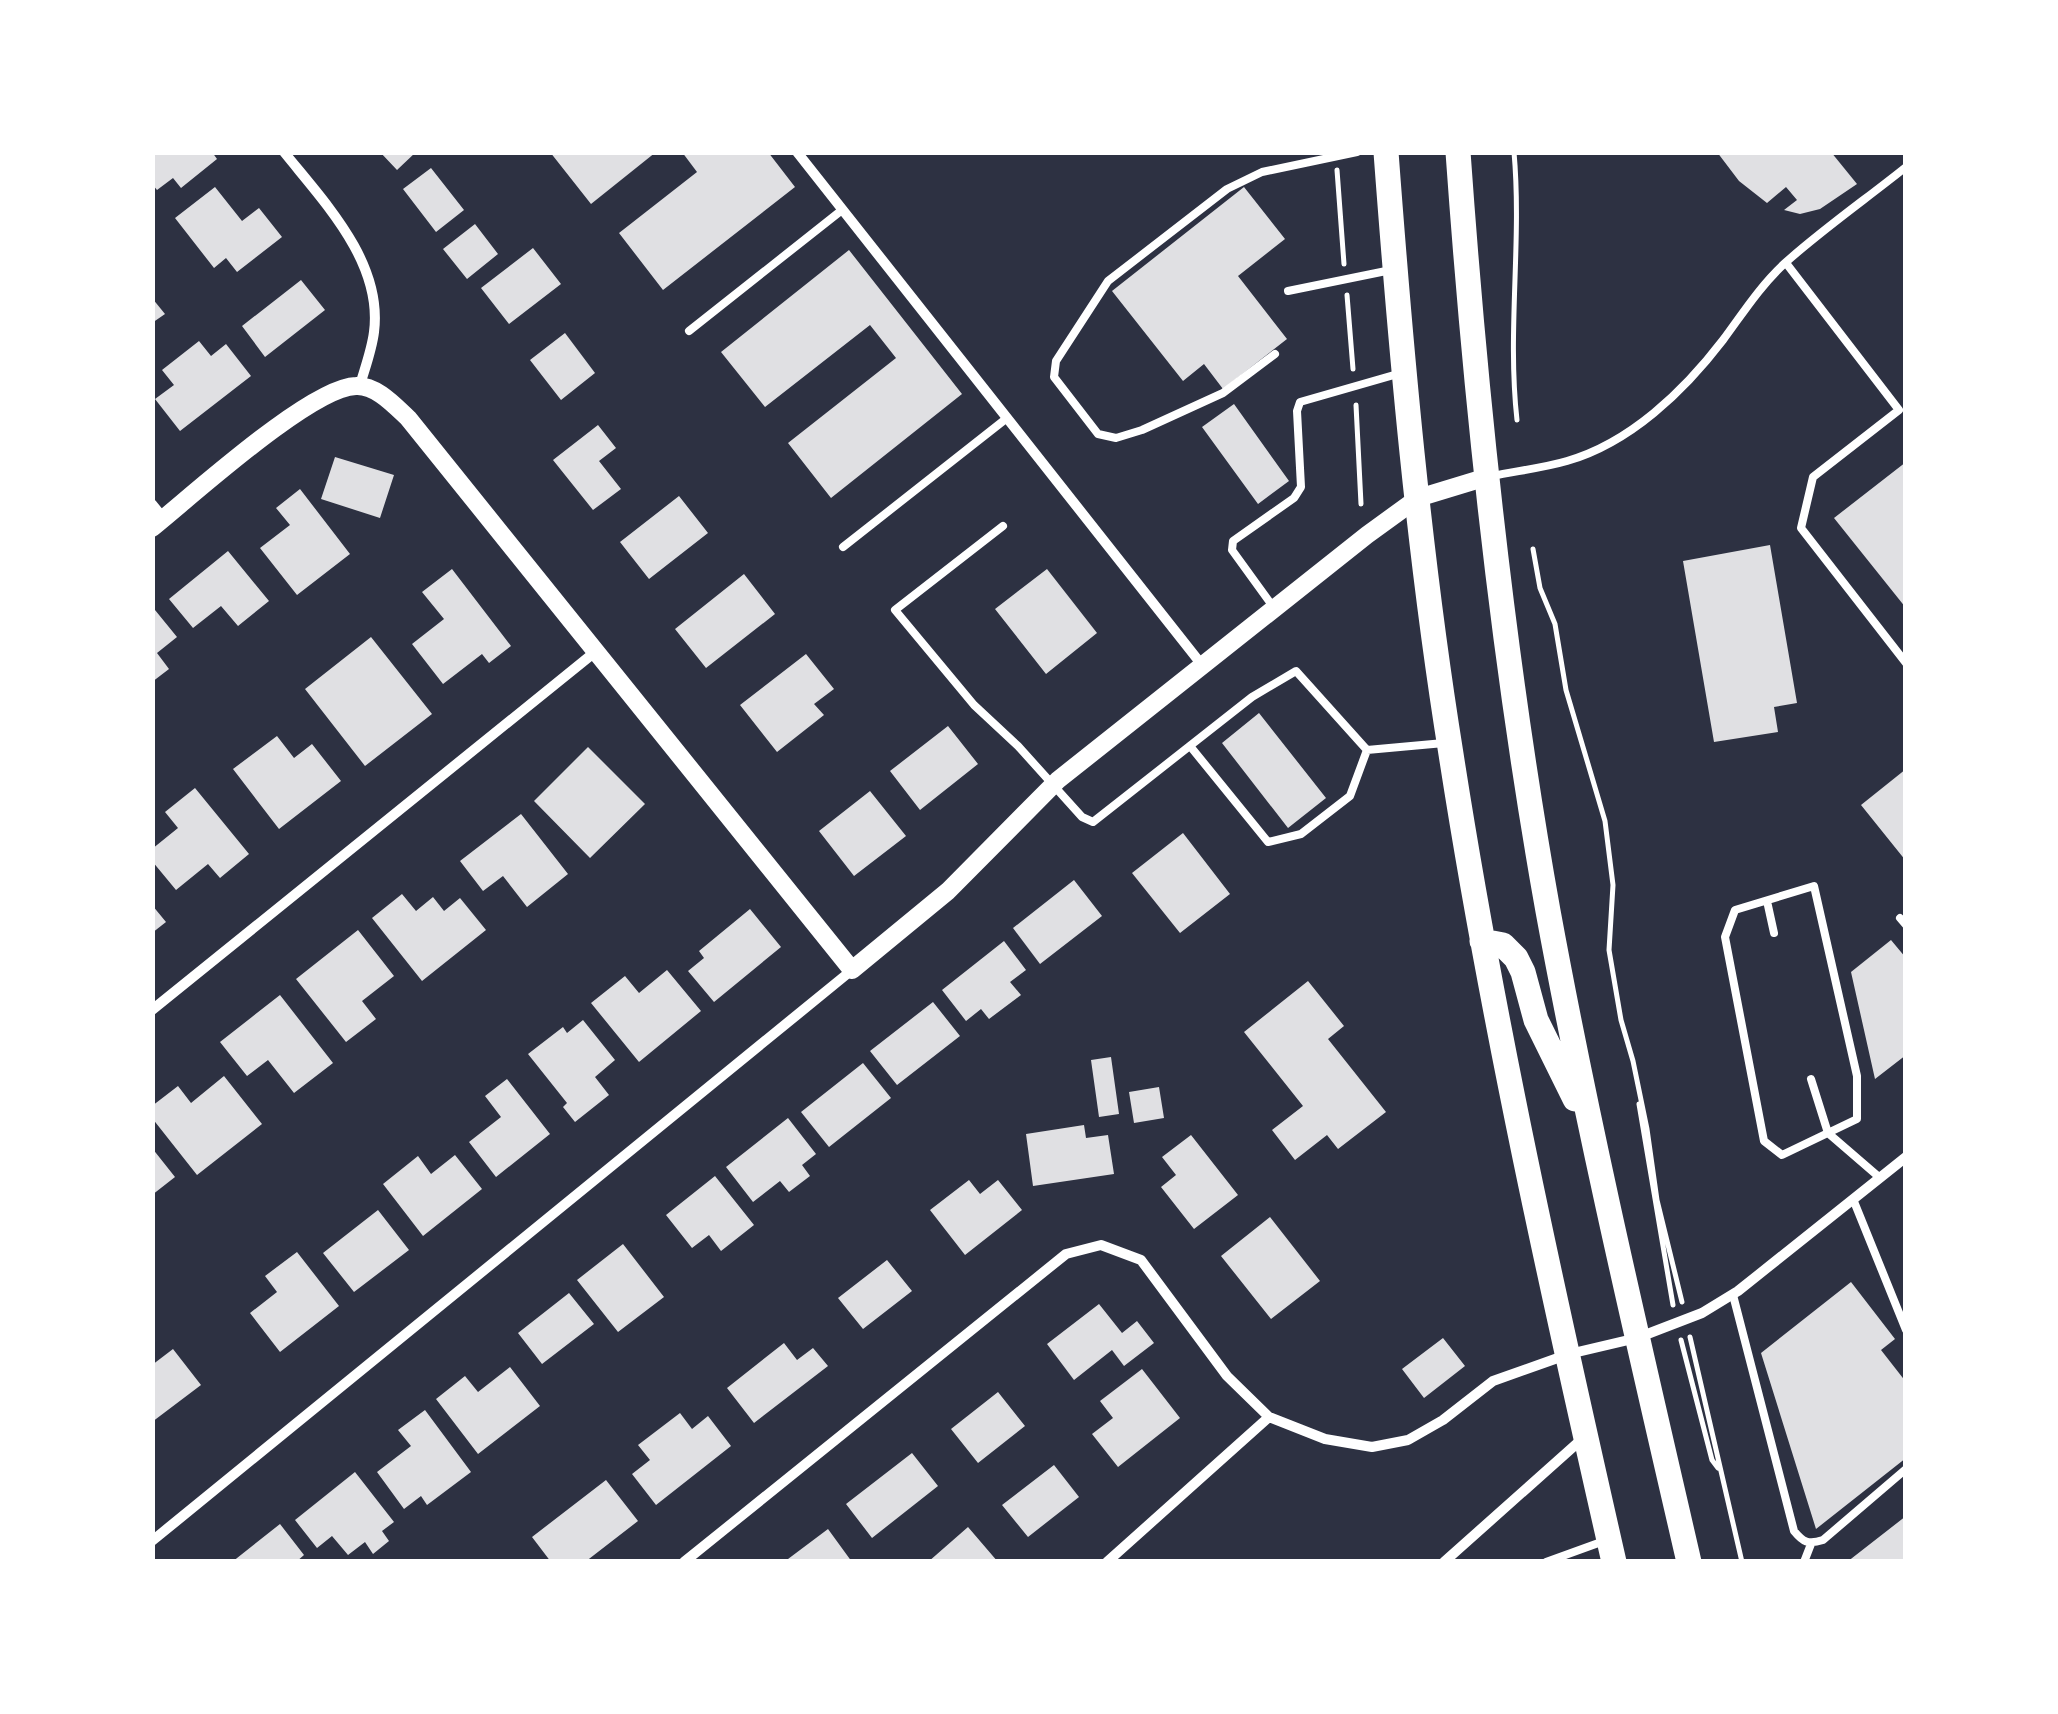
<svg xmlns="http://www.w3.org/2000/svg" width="2058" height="1714" font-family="Montserrat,sans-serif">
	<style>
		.building { fill: #e0e0e3 }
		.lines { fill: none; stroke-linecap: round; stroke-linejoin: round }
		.path { stroke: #fff; stroke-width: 5 }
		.service { stroke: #fff; stroke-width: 8 }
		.minor { stroke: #fff; stroke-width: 10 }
		.tertiary { stroke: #fff; stroke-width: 18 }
		.primary { stroke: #fff; stroke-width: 25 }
	</style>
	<rect width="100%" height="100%" fill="#2d3142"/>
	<path class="building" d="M152,152h60l5,7 -36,29 -8,-10 -16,12 -5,-6z
		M380,152h36l-19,18z
		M550,152h106l-65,52z
		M682,152h86l27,35 -132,103 -44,-57 78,-61z
		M1717,152h114l26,32 -37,25 -20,5 -16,-4 13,-10 -11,-13 -19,16 -28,-22z
		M431,168l33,42 -28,22 -33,-43z
		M215,187l27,34 17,-13 23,29 -45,35 -11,-14 -12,10 -39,-50z
		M1244,187l41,52 -47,37 49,63 -64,50 -19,-25 -21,17 -71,-90z
		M475,224l23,30 -31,25 -24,-30z
		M533,248l28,36 -52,40 -28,-36z
		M849,250l113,144 -131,104 -43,-55 108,-85 -26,-33 -105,82 -44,-55z
		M301,280l24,30 -60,47 -23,-31z
		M152,298l13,16 -13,9z
		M565,333l30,40 -34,27 -31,-40z
		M199,341l12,15 15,-12 25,32 -71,55 -25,-32 19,-14 -12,-15z
		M1234,404l55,77 -31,23 -56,-77z
		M598,425l18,23 -17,13 22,28 -28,21 -40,-50z
		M335,457l59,18 -14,43 -59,-19z
		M1906,462v146l-72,-90z
		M300,489l50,65 -53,41 -37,-47 30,-23 -14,-17z
		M679,496l29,37 -59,46 -29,-37z
		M1770,545l27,158 -23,4 4,25 -64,10 -31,-181z
		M228,551l41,50 -31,25 -17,-20 -28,22 -24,-29z
		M452,569l59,77 -22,17 -7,-9 -39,30 -31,-40 32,-25 -22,-27z
		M1047,569l50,64 -51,41 -51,-65z
		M744,574l31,40 -69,54 -31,-39z
		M155,610l22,27 -20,16 12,16 -17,13v-70z
		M371,637l61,77 -67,52 -60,-77z
		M806,654l28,35 -20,15 10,11 -47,37 -37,-47z
		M1259,713l67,85 -38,30 -66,-85z
		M948,726l30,38 -58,46 -30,-39z
		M277,736l17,22 18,-14 29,37 -62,48 -46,-60z
		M588,747l57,57 -55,54 -56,-57z
		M1906,769v92l-45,-56z
		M195,788l54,66 -29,24 -12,-14 -32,26 -24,-29v-12l26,-21 -13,-16z
		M870,791l36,45 -52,40 -35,-45z
		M521,814l47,60 -41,33 -24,-31 -20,15 -23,-30z
		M1183,833l47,61 -50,39 -48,-60z
		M1074,880l28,36 -62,48 -27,-36z
		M402,894l14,17 17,-14 11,14 16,-13 26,32 -64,51 -50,-63z
		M152,905l14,17 -14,11z
		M750,909l31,38 -67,55 -26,-31 16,-13 -5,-7z
		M358,930l36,46 -32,25 14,18 -30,23 -50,-63z
		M1891,940l15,18v97l-31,24 -24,-107z
		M1004,941l22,29 -16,12 11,13 -32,24 -8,-10 -15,12 -24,-31z
		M667,970l34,41 -62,51 -48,-59 34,-27 14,17z
		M1308,981l36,45 -16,13 58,73 -48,37 -11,-14 -32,25 -23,-30 31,-24 -59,-74z
		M280,995l53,68 -39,30 -26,-33 -21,16 -27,-34z
		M933,1002l27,34 -63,49 -27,-34z
		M583,1020l32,40 -20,17 14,18 -34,27 -12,-15 4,-4 -39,-49 35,-27 4,6z
		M1111,1057l8,57 -20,3 -8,-57z
		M863,1063l28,35 -62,49 -28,-35z
		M224,1076l38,48 -65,51 -45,-57v-12l26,-20 13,17z
		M507,1079l43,55 -54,43 -27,-35 32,-25 -16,-21z
		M1159,1087l5,31 -30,5 -5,-31z
		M788,1118l28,36 -14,11 8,11 -21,16 -9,-11 -27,21 -27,-35z
		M1084,1125l2,13 22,-3 6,39 -81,12 -7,-52z
		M1191,1135l47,60 -44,34 -33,-42 15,-12 -14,-18z
		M152,1148l23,29 -23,18z
		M455,1155l27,34 -59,47 -40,-52 35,-28 13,18z
		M715,1176l39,49 -33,26 -12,-16 -17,13 -26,-33z
		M969,1180l11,14 18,-14 24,30 -57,45 -35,-45z
		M378,1210l31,40 -55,42 -31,-39z
		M1270,1217l50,64 -49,38 -50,-63z
		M623,1244l41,53 -46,35 -41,-52z
		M297,1252l42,54 -59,46 -30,-39 27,-21 -12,-16z
		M887,1260l25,31 -49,38 -25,-31z
		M1851,1282l44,57 -14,11 25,32v76l-90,71 -55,-176z
		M569,1293l25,31 -52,40 -24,-31z
		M1099,1304l23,29 15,-12 17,22 -30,23 -12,-16 -38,30 -27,-36z
		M1443,1338l22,28 -41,32 -22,-29z
		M784,1343l13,17 16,-12 15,18 -74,57 -27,-35z
		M173,1349l28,36 -49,37v-57z
		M510,1367l30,39 -62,48 -42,-55 29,-23 13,16z
		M1142,1369l38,49 -62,49 -26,-33 21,-16 -13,-17z
		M998,1392l27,34 -47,37 -27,-34z
		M425,1410l46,62 -44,33 -6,-9 -17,13 -27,-37 34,-26 -13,-16z
		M680,1413l12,16 16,-13 23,30 -75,59 -24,-31 18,-14 -12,-15z
		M912,1453l26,33 -66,52 -26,-34z
		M1054,1465l25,32 -51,40 -26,-32z
		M355,1472l39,50 -12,9 7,10 -16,13 -8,-12 -17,13 -16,-19 -15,12 -22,-28z
		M606,1480l32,41 -53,41h-34l-19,-25z
		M1906,1516v46h-59z
		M280,1524l24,31 -8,7h-64z
		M968,1527l30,35h-70z
		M828,1529l24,33h-68z"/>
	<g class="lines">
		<path class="path" d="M1514,152c8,90 -7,179 3,268
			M1337,170l7,94
			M1347,295l6,74
			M1356,405l5,99
			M1533,549l7,39 15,36 11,66 39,131 8,64 -4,65 12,70 12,41 14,68 10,71 25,102
			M1639,1104l34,201
			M1690,1337l52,225
			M1681,1340l31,120 6,8"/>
		<path class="service" d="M1786,263l113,147 -86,67 -12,51 105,135
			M1288,291l103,-21
			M689,331l153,-121
			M1275,354l-52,39 -81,37 -26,8 -18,-4 -44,-57 2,-16 52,-80 119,-92 35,-17 95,-20
			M1492,476c24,-5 51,-8 75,-15 63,-18 117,-70 156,-121 20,-27 37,-54 62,-77 38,-34 81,-64 121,-96
			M1003,526l-108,84 79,95 44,41 64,71 11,5 159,-125 44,-26 71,79 77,-7
			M843,547l164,-129
			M1274,608l-42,-58 1,-9 61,-43 7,-11 -4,-76 3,-9 101,-29
			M1190,746l78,96 33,-8 49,-38 17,-46
			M1814,886l43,190v43l-75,36 -18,-14 -39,-204 10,-27z
			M1767,901l7,32
			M1900,918l6,7
			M1811,1079l17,54 51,44
			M1853,1199l53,131
			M1733,1295l61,236c9,11 14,14 29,9l83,-71
			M1546,1562l58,-21
			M1804,1562l7,-18"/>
		<path class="minor" d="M284,152c40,50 99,110 90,180 -2,17 -9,36 -14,53
			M797,152l405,513
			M152,504l12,15
			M152,1010l443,-358
			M152,1541l700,-571
			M684,1562l382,-308 35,-9 40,15 86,116 42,41 56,22 47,8 36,-7 35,-20 50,-39 76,-27 68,-16 65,-25 36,-22 168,-134
			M1107,1562l162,-145
			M1444,1562l138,-123"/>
		<path class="tertiary" d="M152,528c40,-32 159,-141 204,-142 20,-1 38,19 52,32l444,552 96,-79 110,-111 309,-245 51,-37 69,-21"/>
		<path class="primary" d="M1386,152c15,201 33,403 65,602 42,271 102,540 163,808
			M1458,152c18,254 45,508 90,759 40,218 91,434 141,651
			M1482,941l21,4 13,13 7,14 13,48 39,79"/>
	</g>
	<rect width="2058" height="1714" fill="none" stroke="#ffffff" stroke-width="310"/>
</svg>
